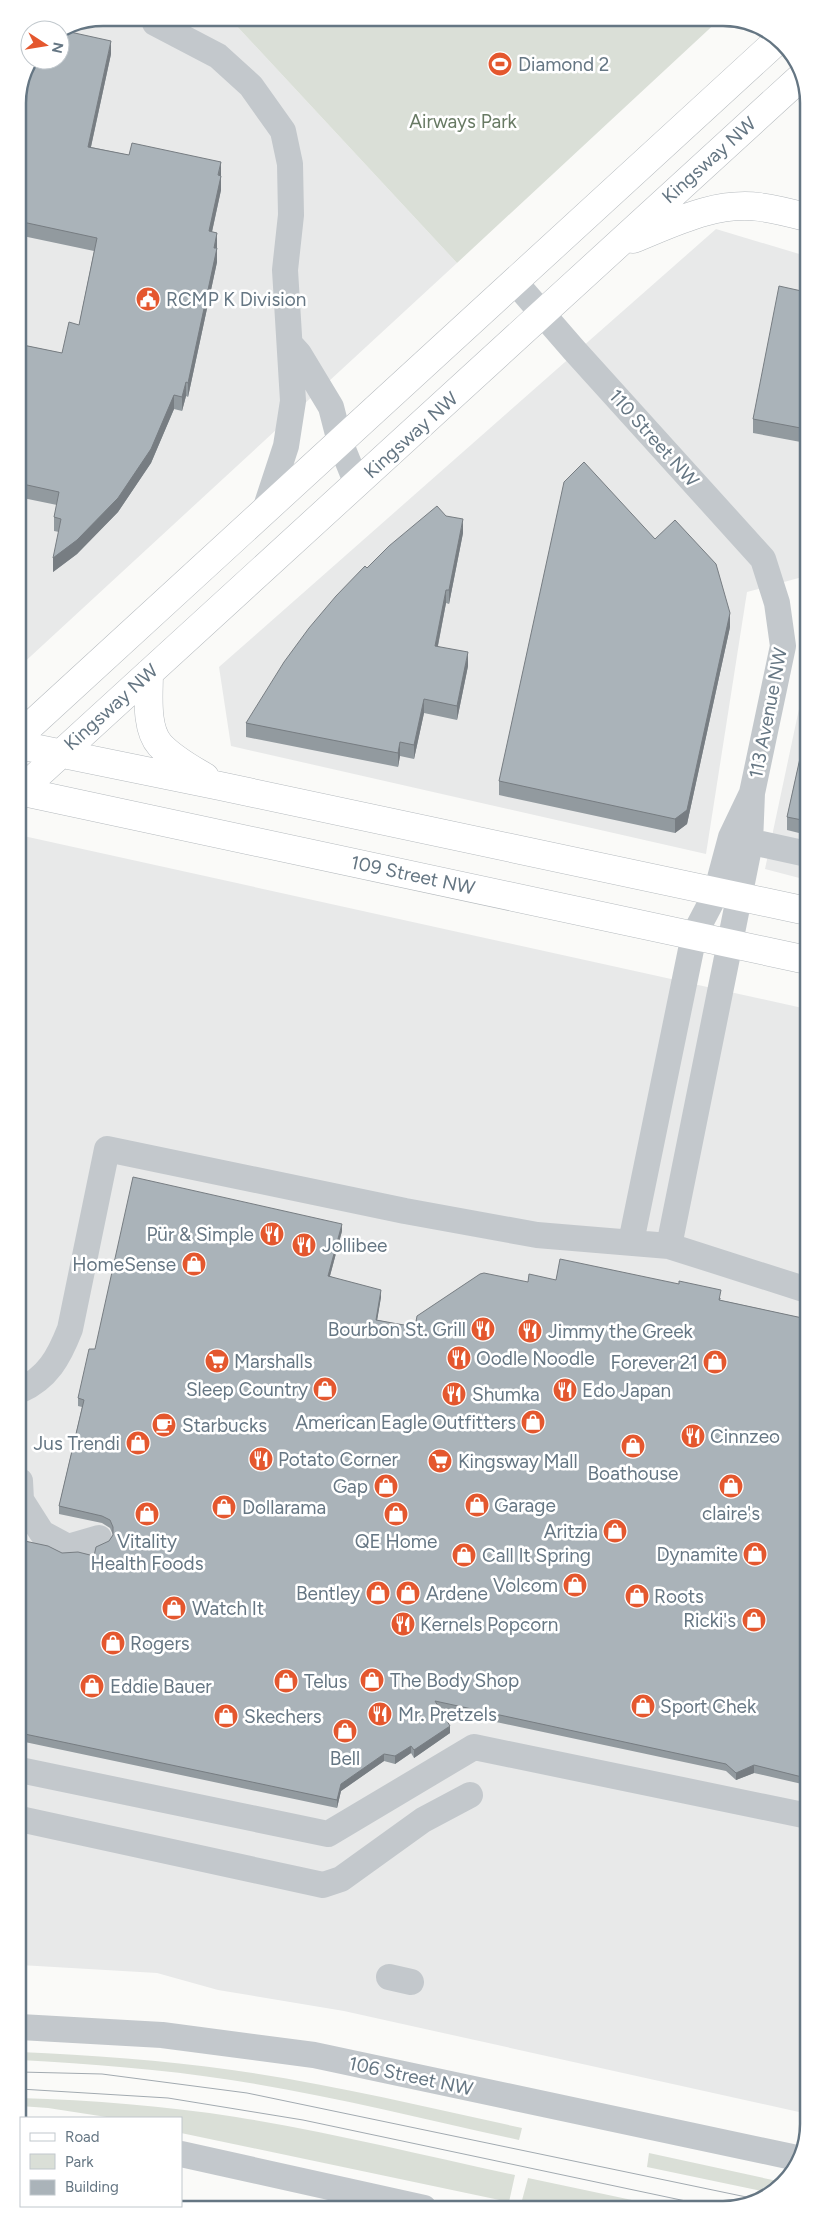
<svg xmlns="http://www.w3.org/2000/svg" width="826" height="2227" font-family="Figtree,sans-serif">
	<style>
		.built { fill: #e8e9e9 }
		.green { fill: #dadfd7 }
		.lines { fill: none; stroke-linecap: round; stroke-linejoin: round }
		.major-casing { stroke: #b5babe; stroke-width: 29 }
		.minor { stroke: #c3c8cc; stroke-width: 26 }
		.major { stroke: #fff; stroke-width: 28 }
		.tram { stroke: #a2aab0; stroke-width: 1 }
		.wall { fill: #929a9f }
		.shaded-wall { fill: #777d82 }
		.building { fill: #aab3b9; stroke: #777d82 }
		.labels { text-anchor: middle; dominant-baseline: central; stroke-width: 5; stroke-linejoin: round; paint-order: stroke }
		.poi-label { font-size: 19px; fill: #657683; stroke: #fff; text-anchor: start }
		.park-label { font-size: 19px; fill: #687a64; stroke: #fff }
		.street-label { font-size: 19px; fill: #657683; stroke: #fff }
		.rim { fill: none; stroke: #657683; stroke-width: 2.5 }
	</style>
	<rect width="100%" height="100%" fill="#fafaf8"/>
	<path class="built" d="M233,22l224,241 -439,405v-570l42,-38v-29l11,-7z
		M716,229l90,27v320l-59,16 -41,262 -475,-108 -12,-79z
		M806,676l1,204 -42,-11z
		M19,835l788,174 1,1105 -464,-103 -126,-21 -61,-17 -137,-8z"/>
	<path class="green" d="M721,18l-264,245 -224,-241z
		M20,2052c71,3 142,8 212,18 98,14 194,37 290,58l-3,12c-95,-21 -191,-45 -288,-60 -70,-11 -140,-16 -211,-20z
		M20,2098c73,2 145,8 216,19 94,15 186,38 279,58l-6,27 -328,-69v-15h-68l-65,-10 -28,-2z
		M649,2153l133,29 -16,10 -119,-25z
		M528,2178l137,29h-129l-15,-3z"/>
	<g class="lines">
		<defs>
			<path id="major" d="M633,239c40,-16 82,-38 127,-32 15,2 31,6 46,10
				M149,673c0,21 -4,55 11,72 13,14 30,23 45,32
				M19,736l759,-696
				M19,745l201,41 587,125
				M19,791l788,169
				M19,792l783,-716"/>
		</defs>
		<use href="#major" class="major-casing"/>
		<path class="minor" d="M155,23l63,33 33,30 32,45 7,33 1,51 -6,55 8,131 -7,45 -21,64
			M515,282l59,68 189,209 14,44 6,43 -31,147
			M290,344l9,10 32,53 9,35 17,42
			M734,838l73,16
			M631,1242l63,-307 22,-42 15,-56 21,-44 -2,50 -81,403
			M19,1391c29,-13 40,-34 51,-62l37,-180 298,62 132,24 132,11 138,44
			M20,1481l1,19 21,33 26,14 31,-9
			M20,1770l308,64 146,-87 334,69
			M20,1819l303,66 18,-6 82,-59 47,-25
			M389,1977l22,5
			M20,2027l142,8 152,20 483,103
			M20,2128h1
			M181,2154l243,54"/>
		<use href="#major" class="major"/>
		<path class="tram" d="M20,2072l82,2 145,19 509,106
			M20,2089l148,9 135,22 411,87"/>
	</g>
	<path class="wall" d="M111,54l-20,93 38,8 92,7v28l-9,42 5,1v29l-29,135 -2,-1 -4,15 -8,-2 -23,54 -33,49 -41,42 -24,18 6,-40 -5,-1v-14l3,-12 -39,-8v-153l44,9 17,-28 15,-74 -76,-16v-137z
		M806,292v151l-53,-10v-14z
		M446,516l17,17 -14,71 -3,-1 -8,43 30,20 -11,54 -33,-7 -10,46 -14,-3 -2,11 -152,-30v-14l121,-155z
		M730,627l-43,197 -12,9 -176,-38v-14z
		M806,731l1,104 -20,-5v-13z
		M342,1231l-12,45 51,21 -4,23 38,7 113,-45 28,-2 165,18 -1,2 87,19 1,462 -6,3 -48,-11 -18,7 -10,-9 -286,-61 10,23 -36,25 -3,-5 -16,11 -11,-3 -43,30 -4,17 -317,-67v-201l42,13 32,3 15,-15 4,-6 -3,-7 -8,-5 -43,-9v-8l23,-99 -4,-1v-8l17,-49z"/>
	<path class="shaded-wall" d="M111,41v13l-23,106v-13z
		M221,162v28l-12,55v-14z
		M217,233v29l-29,135v-14z
		M186,382v14l-4,15v-14z
		M174,395v14l-23,54 -33,49 -41,42 -24,18v-14z
		M463,519v14l-14,71v-14z
		M446,590v13l-11,57v-14z
		M730,613v14l-43,197 -12,9v-14z
		M468,652v14l-11,54v-14z
		M424,699v14l-10,46v-14z
		M400,742v14l-2,11v-14z
		M342,1224v7l-14,52v-7z
		M381,1290v7l-5,30v-7z
		M450,1726v7l-36,25v-8z
		M411,1746v7l-16,11v-8z
		M384,1754v7l-43,30 -4,17v-8l4,-16z
		M754,1765v8l-18,7v-7z
		M808,1773v8l-6,3v-7z"/>
	<path class="building" d="M61,30l50,11 -23,106 41,8 3,-12 89,19 -3,13 3,1 -12,55 8,2 -3,15h3l-29,135 -2,-1 -4,15 -8,-2 -23,54 -33,49 -41,42 -24,18 8,-39 -7,-2 5,-25 -41,-9v-139l44,9 7,-31 10,3 18,-87 -79,-17v-123l17,-38h25v-29z
		M779,286l27,6v137l-53,-10z
		M584,462l71,77 20,-19 41,44 14,49 -43,197 -12,9 -176,-38 65,-299z
		M437,506l9,10 17,3 -14,71h-3l-11,56 33,6 -11,54 -33,-7 -10,46 -14,-3 -2,11 -152,-30 38,-61 25,-34 27,-32 29,-30 2,2 22,-22z
		M806,731l1,90 -20,-4z
		M133,1177l209,47 -14,52 53,14 -5,30 39,7 2,-11 63,-42 4,-1 44,9 1,-8 27,6 4,-21 119,25v-3l42,9 -2,10 88,19 1,454 -6,4 -48,-12 -18,8 -10,-9 -291,-63 15,25 -36,24 -3,-4 -16,10 -11,-2 -43,30 -4,16 -317,-67v-193l28,6 14,7 16,-1 16,4 2,-9 13,-6 4,-6v-8l-3,-7 -8,-4 -43,-10 25,-106 -6,-2 11,-49h6z"/>
	<defs>
		<symbol id="stadium-disc" viewBox="-11 -11 22 22"><circle r="9.5" fill="#e4572e" stroke="#fff"/><path d="M0-5a6.5 5 0 1 0 0 10a6.5 5 0 1 0 0-10ZM-3.5-1.8h7v3.6h-7Z" fill="#fff"/></symbol>
		<symbol id="civic-disc" viewBox="-11 -11 22 22"><circle r="9.5" fill="#e4572e" stroke="#fff"/><path d="M-.6-6.5H3V-4.5H.6V-3L4-1V1h2V6H-6V1h2V-1L-.6-3ZM-1.2 2.5V6h2.4V2.5Z" fill="#fff"/></symbol>
		<symbol id="restaurant-disc" viewBox="-11 -11 22 22"><circle r="9.5" fill="#e4572e" stroke="#fff"/><path d="M-5-6h1v4h1v-4h1v4h1v-4h1v5L-1.5 .5V6h-2V.5L-5-1ZM5-6V6H3V1.5H1.5Q1.5-4 5-6Z" fill="#fff"/></symbol>
		<symbol id="shop-disc" viewBox="-11 -11 22 22"><circle r="9.5" fill="#e4572e" stroke="#fff"/><path d="M-5-2.5h2.3a2.7 3.5 0 0 1 5.4 0H5L5.5 6h-11ZM-1.5-2.5h3a1.5 2.3 0 0 0-3 0Z" fill="#fff"/></symbol>
		<symbol id="supermarket-disc" viewBox="-11 -11 22 22"><circle r="9.5" fill="#e4572e" stroke="#fff"/><path d="M-6-5.5h2.5l.6 2H6L4.5 2H-2.5L-4.4-4H-6ZM-1.5 3.2a1.3 1.3 0 1 0 .1 0ZM3 3.2a1.3 1.3 0 1 0 .1 0Z" fill="#fff"/></symbol>
		<symbol id="cafe-disc" viewBox="-11 -11 22 22"><circle r="9.5" fill="#e4572e" stroke="#fff"/><path d="M-5.5-4.5H6V0H3Q3 3.5 0 3.5H-2.5Q-5.5 3.5-5.5 0ZM3-3.2v2h1.7v-2ZM-6 4.5H4V6H-6Z" fill="#fff"/></symbol>
	</defs>
	<g fill-rule="evenodd">
		<use href="#stadium-disc" x="486" y="50" width="28" height="28"/>
		<use href="#civic-disc" x="134" y="285" width="28" height="28"/>
		<use href="#restaurant-disc" x="258" y="1220" width="28" height="28"/>
		<use href="#restaurant-disc" x="290" y="1231" width="28" height="28"/>
		<use href="#shop-disc" x="180" y="1250" width="28" height="28"/>
		<use href="#restaurant-disc" x="469" y="1315" width="28" height="28"/>
		<use href="#restaurant-disc" x="516" y="1317" width="28" height="28"/>
		<use href="#restaurant-disc" x="445" y="1344" width="28" height="28"/>
		<use href="#supermarket-disc" x="203" y="1347" width="28" height="28"/>
		<use href="#shop-disc" x="701" y="1348" width="28" height="28"/>
		<use href="#shop-disc" x="311" y="1375" width="28" height="28"/>
		<use href="#restaurant-disc" x="551" y="1376" width="28" height="28"/>
		<use href="#restaurant-disc" x="440" y="1380" width="28" height="28"/>
		<use href="#shop-disc" x="519" y="1408" width="28" height="28"/>
		<use href="#cafe-disc" x="150" y="1411" width="28" height="28"/>
		<use href="#restaurant-disc" x="679" y="1422" width="28" height="28"/>
		<use href="#shop-disc" x="124" y="1429" width="28" height="28"/>
		<use href="#shop-disc" x="619" y="1432" width="28" height="28"/>
		<use href="#restaurant-disc" x="247" y="1445" width="28" height="28"/>
		<use href="#supermarket-disc" x="426" y="1447" width="28" height="28"/>
		<use href="#shop-disc" x="372" y="1472" width="28" height="28"/>
		<use href="#shop-disc" x="717" y="1472" width="28" height="28"/>
		<use href="#shop-disc" x="463" y="1491" width="28" height="28"/>
		<use href="#shop-disc" x="210" y="1493" width="28" height="28"/>
		<use href="#shop-disc" x="133" y="1500" width="28" height="28"/>
		<use href="#shop-disc" x="382" y="1500" width="28" height="28"/>
		<use href="#shop-disc" x="601" y="1517" width="28" height="28"/>
		<use href="#shop-disc" x="741" y="1540" width="28" height="28"/>
		<use href="#shop-disc" x="450" y="1541" width="28" height="28"/>
		<use href="#shop-disc" x="561" y="1571" width="28" height="28"/>
		<use href="#shop-disc" x="364" y="1579" width="28" height="28"/>
		<use href="#shop-disc" x="394" y="1579" width="28" height="28"/>
		<use href="#shop-disc" x="623" y="1582" width="28" height="28"/>
		<use href="#shop-disc" x="160" y="1594" width="28" height="28"/>
		<use href="#shop-disc" x="740" y="1606" width="28" height="28"/>
		<use href="#restaurant-disc" x="389" y="1610" width="28" height="28"/>
		<use href="#shop-disc" x="99" y="1629" width="28" height="28"/>
		<use href="#shop-disc" x="358" y="1666" width="28" height="28"/>
		<use href="#shop-disc" x="272" y="1667" width="28" height="28"/>
		<use href="#shop-disc" x="78" y="1672" width="28" height="28"/>
		<use href="#shop-disc" x="629" y="1692" width="28" height="28"/>
		<use href="#restaurant-disc" x="366" y="1700" width="28" height="28"/>
		<use href="#shop-disc" x="212" y="1702" width="28" height="28"/>
		<use href="#shop-disc" x="331" y="1717" width="28" height="28"/>
	</g>
	<g class="labels">
		<g class="poi-label">
			<text x="518" y="64">Diamond 2</text>
			<text x="166" y="299">RCMP K Division</text>
			<text x="254" y="1234" text-anchor="end">Pür &amp; Simple</text>
			<text x="322" y="1245">Jollibee</text>
			<text x="176" y="1264" text-anchor="end">HomeSense</text>
			<text x="466" y="1329" text-anchor="end">Bourbon St. Grill</text>
			<text x="548" y="1331">Jimmy the Greek</text>
			<text x="476" y="1358">Oodle Noodle</text>
			<text x="234" y="1361">Marshalls</text>
			<text x="698" y="1362" text-anchor="end">Forever 21</text>
			<text x="308" y="1389" text-anchor="end">Sleep Country</text>
			<text x="582" y="1390">Edo Japan</text>
			<text x="472" y="1394">Shumka</text>
			<text x="516" y="1422" text-anchor="end">American Eagle Outfitters</text>
			<text x="182" y="1425">Starbucks</text>
			<text x="710" y="1436">Cinnzeo</text>
			<text x="120" y="1443" text-anchor="end">Jus Trendi</text>
			<text x="278" y="1459">Potato Corner</text>
			<text x="458" y="1461">Kingsway Mall</text>
			<text x="633" y="1473" text-anchor="middle">Boathouse</text>
			<text x="368" y="1486" text-anchor="end">Gap</text>
			<text x="494" y="1505">Garage</text>
			<text x="242" y="1507">Dollarama</text>
			<text x="731" y="1513" text-anchor="middle">claire's</text>
			<text x="598" y="1531" text-anchor="end">Aritzia</text>
			<text x="147" y="1541" text-anchor="middle">Vitality<tspan x="147" dy="22">Health Foods</tspan></text>
			<text x="396" y="1541" text-anchor="middle">QE Home</text>
			<text x="738" y="1554" text-anchor="end">Dynamite</text>
			<text x="482" y="1555">Call It Spring</text>
			<text x="558" y="1585" text-anchor="end">Volcom</text>
			<text x="360" y="1593" text-anchor="end">Bentley</text>
			<text x="426" y="1593">Ardene</text>
			<text x="654" y="1596">Roots</text>
			<text x="192" y="1608">Watch It</text>
			<text x="736" y="1620" text-anchor="end">Ricki's</text>
			<text x="420" y="1624">Kernels Popcorn</text>
			<text x="130" y="1643">Rogers</text>
			<text x="390" y="1680">The Body Shop</text>
			<text x="304" y="1681">Telus</text>
			<text x="110" y="1686">Eddie Bauer</text>
			<text x="660" y="1706">Sport Chek</text>
			<text x="398" y="1714">Mr. Pretzels</text>
			<text x="244" y="1716">Skechers</text>
			<text x="345" y="1758" text-anchor="middle">Bell</text>
		</g>
		<g class="park-label">
			<text x="463" y="121">Airways Park</text>
		</g>
		<g class="street-label">
			<text transform="translate(709 160) rotate(-42)">Kingsway NW</text>
			<text transform="translate(411 435) rotate(-42)">Kingsway NW</text>
			<text transform="translate(654 438) rotate(48)">110 Street NW</text>
			<text transform="translate(111 707) rotate(-42)">Kingsway NW</text>
			<text transform="translate(768 713) rotate(-79)">113 Avenue NW</text>
			<text transform="translate(413 875) rotate(12)">109 Street NW</text>
			<text transform="translate(411 2076) rotate(12)">106 Street NW</text>
		</g>
	</g>
	<path d="M0 0H826V2227H0ZM103 26H723A77 77 0 0 1 800 103V2124A77 77 0 0 1 723 2201H103A77 77 0 0 1 26 2124V103A77 77 0 0 1 103 26Z" fill="#fff" fill-rule="evenodd"/>
	<path class="rim" d="M103 26H723A77 77 0 0 1 800 103V2124A77 77 0 0 1 723 2201H103A77 77 0 0 1 26 2124V103A77 77 0 0 1 103 26Z"/>
	<rect x="20" y="2117" width="162" height="90" fill="#ffffff" stroke="#c1c8cd"/>
	<rect x="30" y="2133" width="25" height="8" fill="#ffffff" stroke="#c1c8cd"/>
	<text x="65" y="2142" font-size="15" fill="#657683">Road</text>
	<rect x="30" y="2154" width="25" height="15" fill="#dadfd7" stroke="#c1c8cd"/>
	<text x="65" y="2167" font-size="15" fill="#657683">Park</text>
	<rect x="30" y="2180" width="25" height="15" fill="#aab3b9" stroke="#c1c8cd"/>
	<text x="65" y="2192" font-size="15" fill="#657683">Building</text>
	<g transform="translate(45 45) rotate(102)"><circle r="24" fill="#ffffff" stroke="#c1c8cd"/>
	<path d="M0-4L9 19L0 12L-9 19Z" fill="#e4572e"/>
	<text y="-8" font-size="14" font-weight="bold" text-anchor="middle" fill="#657683">N</text>
	</g>
</svg>
